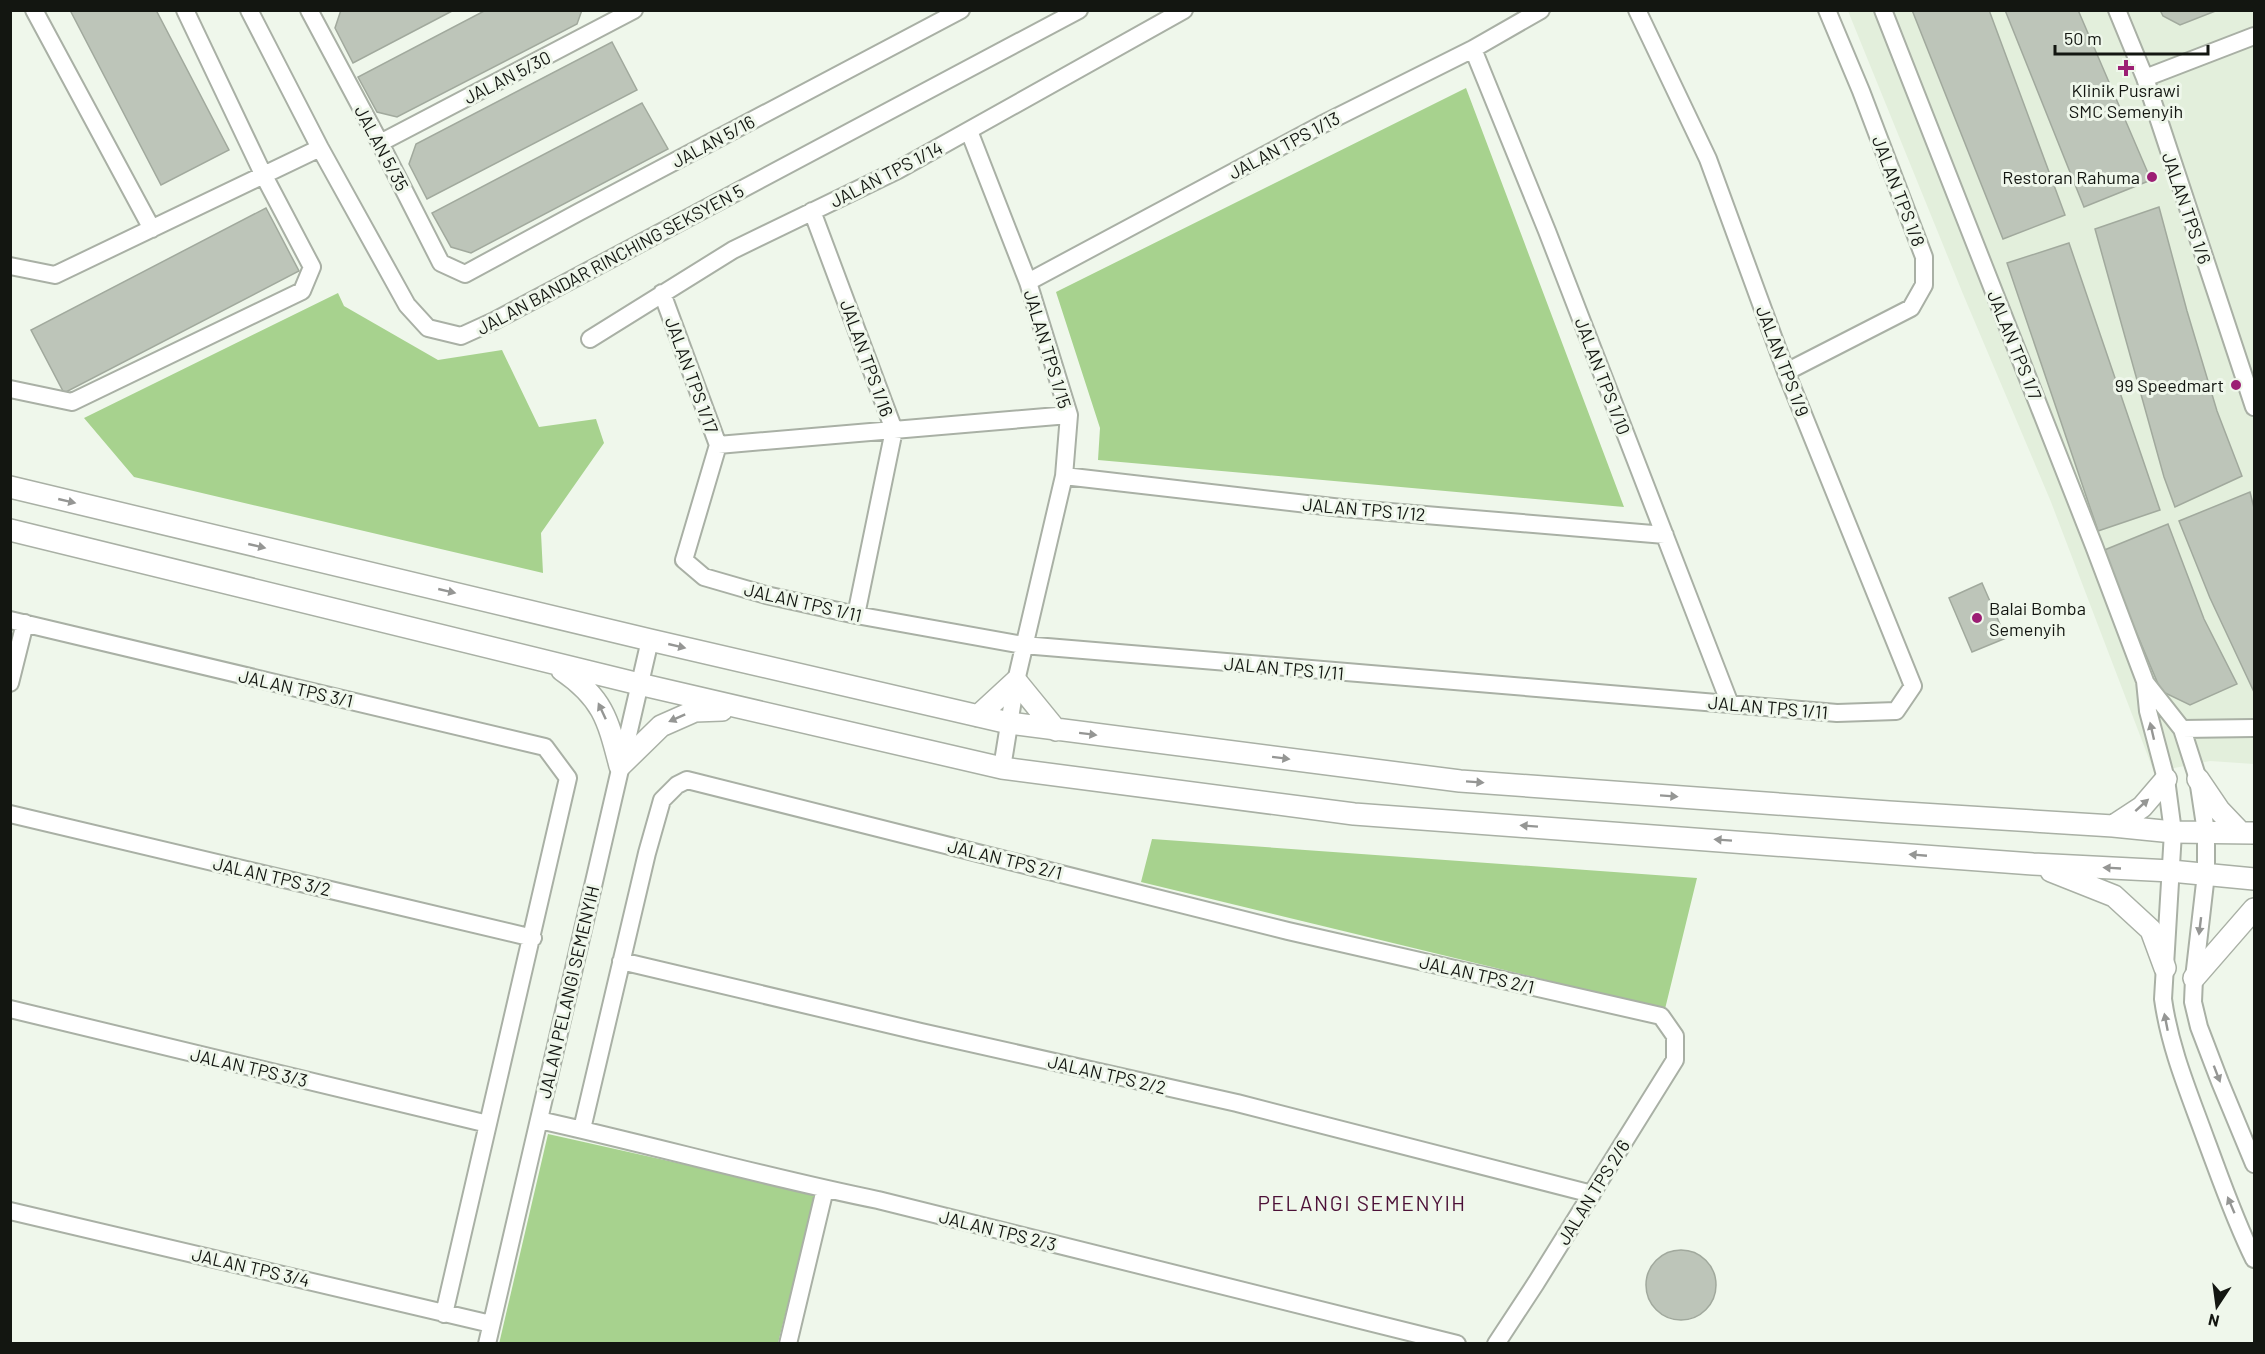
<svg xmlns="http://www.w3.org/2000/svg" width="2265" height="1354" font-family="Barlow,sans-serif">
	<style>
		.built { fill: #e3efdc }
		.green { fill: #a7d28e }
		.building { fill: #bdc5b9; stroke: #a1a99d; stroke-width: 1.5 }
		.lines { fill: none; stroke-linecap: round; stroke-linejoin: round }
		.minor-casing { stroke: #a9b0a5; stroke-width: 20 }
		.tertiary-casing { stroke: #a9b0a5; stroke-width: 24 }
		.minor { stroke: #fff; stroke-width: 16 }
		.tertiary { stroke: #fff; stroke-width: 21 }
		.oneway { fill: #959694 }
		.poi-dot { fill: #9c1e74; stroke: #eff7eb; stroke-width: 2 }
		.labels { text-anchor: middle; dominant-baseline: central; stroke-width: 6; stroke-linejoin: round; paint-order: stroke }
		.street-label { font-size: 18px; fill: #131611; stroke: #eff7eb }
		.poi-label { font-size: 18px; fill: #131611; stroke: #eff7eb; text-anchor: end }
		.quarter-label { font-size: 21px; letter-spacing: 1.5px; fill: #4c1037; stroke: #eff7eb }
	</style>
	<rect width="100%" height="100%" fill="#eff7eb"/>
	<path class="built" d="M1848,11h406v753l-44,-3 -56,11 -103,-270 -88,-208z"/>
	<path class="green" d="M1466,88l158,419 -526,-47 2,-32 -44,-136z
		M338,293l6,13 94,54 64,-10 37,77 57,-8 8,24 -63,90 2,40 -409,-96 -50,-59z
		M1152,839l545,39 -32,131 -524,-127z
		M548,1134l268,60 -38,149 -279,1z"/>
	<path class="building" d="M70,10h86l73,140 -68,35z
		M341,10h113l-101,53 -18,-35z
		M486,10h96l-5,14 -180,93 -20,-5 -19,-35z
		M1912,10h77l76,205 -62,24z
		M2005,10h73l73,170 -67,27z
		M2160,10h58l-38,15 -17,-9z
		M612,42l25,48 -210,109 -18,-35 7,-20z
		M642,103l26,46 -197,104 -20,-6 -19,-34z
		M2159,207l28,104 30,100 25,65 -67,31 -11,-30 -69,-248z
		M266,208l33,63 -235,122 -33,-63z
		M2069,243l91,267 -62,21 -91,-268z
		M2250,492l4,16v184l-44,-94 -31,-77z
		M2168,524l36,95 33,65 -47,21 -29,-14 -59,-140z
		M1982,583l24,55 -34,14 -23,-54z
		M1646 1285a35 35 0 1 1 70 0a35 35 0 1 1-70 0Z"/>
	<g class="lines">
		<defs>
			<path id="minor" d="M34,10l118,219
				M249,10l71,138 87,157 21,23 33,8 33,-15 585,-311
				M309,10l71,133 61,120 24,11 114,-62 382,-202
				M1883,10l211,536 51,135 3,30 18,68 7,53 -10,167c7,50 26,94 43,141 15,40 29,81 48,119
				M2117,10l28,68 109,329
				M1473,49l74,182 183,473
				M2145,78l109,-42
				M969,131l59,151 41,133 -5,61 -48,205 -14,87
				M380,143l254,-133
				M812,211l82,219 -38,185
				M10,266l45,9 265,-127
				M1028,282l293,-157 152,-76 68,-39
				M662,293l56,152 -34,115 20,17 62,18 90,20 167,30 814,68 59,-2 17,-25 -127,-314 -78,-213 -71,-149
				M590,339l143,-89 165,-80 286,-160
				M1786,372l125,-64 13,-23v-28l-63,-166 -34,-81
				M10,389l62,13 230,-111 10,-24 -49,-93 -78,-164
				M718,445l351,-30
				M1064,476l278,32 323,27
				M10,620l535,127 23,31 -124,536
				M2145,682l37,47 16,50 8,53v42l-12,104 -1,24 6,25 21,55 34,82
				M10,683l15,-60
				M2182,729l72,-1
				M10,814l523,124
				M621,961l300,71 316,71 355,91
				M10,1009l478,115
				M539,1120c113,25 225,57 339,80l579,144
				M582,1129l65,-276 15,-53 15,-15 10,-5 601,151 373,85 14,20v24l-139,223 -40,61
				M10,1211l481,113
				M487,1344l163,-704
				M788,1344l37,-155"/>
			<path id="tertiary" d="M10,487l640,153 359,83 451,58 429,31 224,14 60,6 81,1
				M10,530l629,154 363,84 352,46 679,50 138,7 83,8
				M562,670c41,28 46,50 58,96
				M978,716l38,-35 40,49
				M620,766l41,-40 34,-15 27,-1
				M2198,779l21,31 21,22
				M2113,826l29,-19 24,-28
				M2051,871l63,25 37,34 14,38
				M2194,978l60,-69"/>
		</defs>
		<use href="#minor" class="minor-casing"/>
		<use href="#tertiary" class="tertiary-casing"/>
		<use href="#minor" class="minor"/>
		<use href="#tertiary" class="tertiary"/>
	</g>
	<defs><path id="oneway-solid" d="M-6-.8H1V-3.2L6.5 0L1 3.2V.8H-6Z" transform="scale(1.5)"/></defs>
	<g class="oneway">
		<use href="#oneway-solid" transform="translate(67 501) rotate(13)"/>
		<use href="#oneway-solid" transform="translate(257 546) rotate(13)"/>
		<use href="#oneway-solid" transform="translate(447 591) rotate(13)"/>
		<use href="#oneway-solid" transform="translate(677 646) rotate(13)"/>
		<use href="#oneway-solid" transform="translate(602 711) rotate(-115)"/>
		<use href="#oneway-solid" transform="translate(677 718) rotate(156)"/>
		<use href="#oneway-solid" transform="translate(2152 731) rotate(-103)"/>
		<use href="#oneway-solid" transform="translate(1088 734) rotate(7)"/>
		<use href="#oneway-solid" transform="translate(1281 758) rotate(7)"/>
		<use href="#oneway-solid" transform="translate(1475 782) rotate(4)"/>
		<use href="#oneway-solid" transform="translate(1669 796) rotate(4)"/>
		<use href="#oneway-solid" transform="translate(2142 805) rotate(-42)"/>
		<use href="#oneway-solid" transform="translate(1529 826) rotate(-176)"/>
		<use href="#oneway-solid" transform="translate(1723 840) rotate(-176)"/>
		<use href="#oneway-solid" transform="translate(1918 855) rotate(-175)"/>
		<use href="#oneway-solid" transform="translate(2112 868) rotate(-177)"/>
		<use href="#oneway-solid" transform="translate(2200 926) rotate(97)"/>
		<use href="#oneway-solid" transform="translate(2166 1022) rotate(-101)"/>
		<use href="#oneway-solid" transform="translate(2217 1074) rotate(69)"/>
		<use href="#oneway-solid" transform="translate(2231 1205) rotate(-113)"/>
	</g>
	<g class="poi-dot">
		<path d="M2123 59h6v6h6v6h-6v6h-6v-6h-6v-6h6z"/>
		<circle cx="2152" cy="177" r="6"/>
		<circle cx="2236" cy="385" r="6"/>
		<circle cx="1977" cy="618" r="6"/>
	</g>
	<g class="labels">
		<g class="street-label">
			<text transform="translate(507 77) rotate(-27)">JALAN 5/30</text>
			<text transform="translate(713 141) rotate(-28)">JALAN 5/16</text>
			<text transform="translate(1284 145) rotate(-28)">JALAN TPS 1/13</text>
			<text transform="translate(382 148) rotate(62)">JALAN 5/35</text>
			<text transform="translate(886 174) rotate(-27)">JALAN TPS 1/14</text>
			<text transform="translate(1899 191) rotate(69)">JALAN TPS 1/8</text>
			<text transform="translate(2187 208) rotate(71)">JALAN TPS 1/6</text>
			<text transform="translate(610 259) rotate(-28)">JALAN BANDAR RINCHING SEKSYEN 5</text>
			<text transform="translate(2015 345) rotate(68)">JALAN TPS 1/7</text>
			<text transform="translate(1048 349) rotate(73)">JALAN TPS 1/15</text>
			<text transform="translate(867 358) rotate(70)">JALAN TPS 1/16</text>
			<text transform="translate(1783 361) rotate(69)">JALAN TPS 1/9</text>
			<text transform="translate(692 375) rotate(70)">JALAN TPS 1/17</text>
			<text transform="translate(1603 376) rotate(69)">JALAN TPS 1/10</text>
			<text transform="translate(1364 509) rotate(5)">JALAN TPS 1/12</text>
			<text transform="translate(803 602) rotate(13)">JALAN TPS 1/11</text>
			<text transform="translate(1284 668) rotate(5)">JALAN TPS 1/11</text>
			<text transform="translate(296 688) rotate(13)">JALAN TPS 3/1</text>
			<text transform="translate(1768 707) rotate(5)">JALAN TPS 1/11</text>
			<text transform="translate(1005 859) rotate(14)">JALAN TPS 2/1</text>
			<text transform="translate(272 876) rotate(13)">JALAN TPS 3/2</text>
			<text transform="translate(1477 974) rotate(13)">JALAN TPS 2/1</text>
			<text transform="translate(568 992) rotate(-77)">JALAN PELANGI SEMENYIH</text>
			<text transform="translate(249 1067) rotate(13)">JALAN TPS 3/3</text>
			<text transform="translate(1107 1074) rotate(13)">JALAN TPS 2/2</text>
			<text transform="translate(1593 1192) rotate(-58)">JALAN TPS 2/6</text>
			<text transform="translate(998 1230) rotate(14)">JALAN TPS 2/3</text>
			<text transform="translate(251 1267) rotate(13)">JALAN TPS 3/4</text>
		</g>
		<g class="poi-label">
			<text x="2126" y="90" text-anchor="middle">Klinik Pusrawi<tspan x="2126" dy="21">SMC Semenyih</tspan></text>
			<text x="2140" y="177">Restoran Rahuma</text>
			<text x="2224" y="385">99 Speedmart</text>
			<text x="1989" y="608" text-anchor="start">Balai Bomba<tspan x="1989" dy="21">Semenyih</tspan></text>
		</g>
		<g class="quarter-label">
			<text x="1362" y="1202">PELANGI SEMENYIH</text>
		</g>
	</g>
	<rect width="2265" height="1354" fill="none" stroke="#131611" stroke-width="24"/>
	<g transform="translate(2217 1306) rotate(193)" stroke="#eff7eb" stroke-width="4.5" paint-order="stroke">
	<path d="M0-4.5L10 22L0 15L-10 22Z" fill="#131611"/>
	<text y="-9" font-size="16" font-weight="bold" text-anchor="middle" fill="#131611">N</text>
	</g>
	<path d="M2055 45v9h153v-9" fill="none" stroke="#131611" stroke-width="3"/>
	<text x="2064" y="45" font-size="18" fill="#131611" stroke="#eff7eb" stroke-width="4.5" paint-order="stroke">50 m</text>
</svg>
